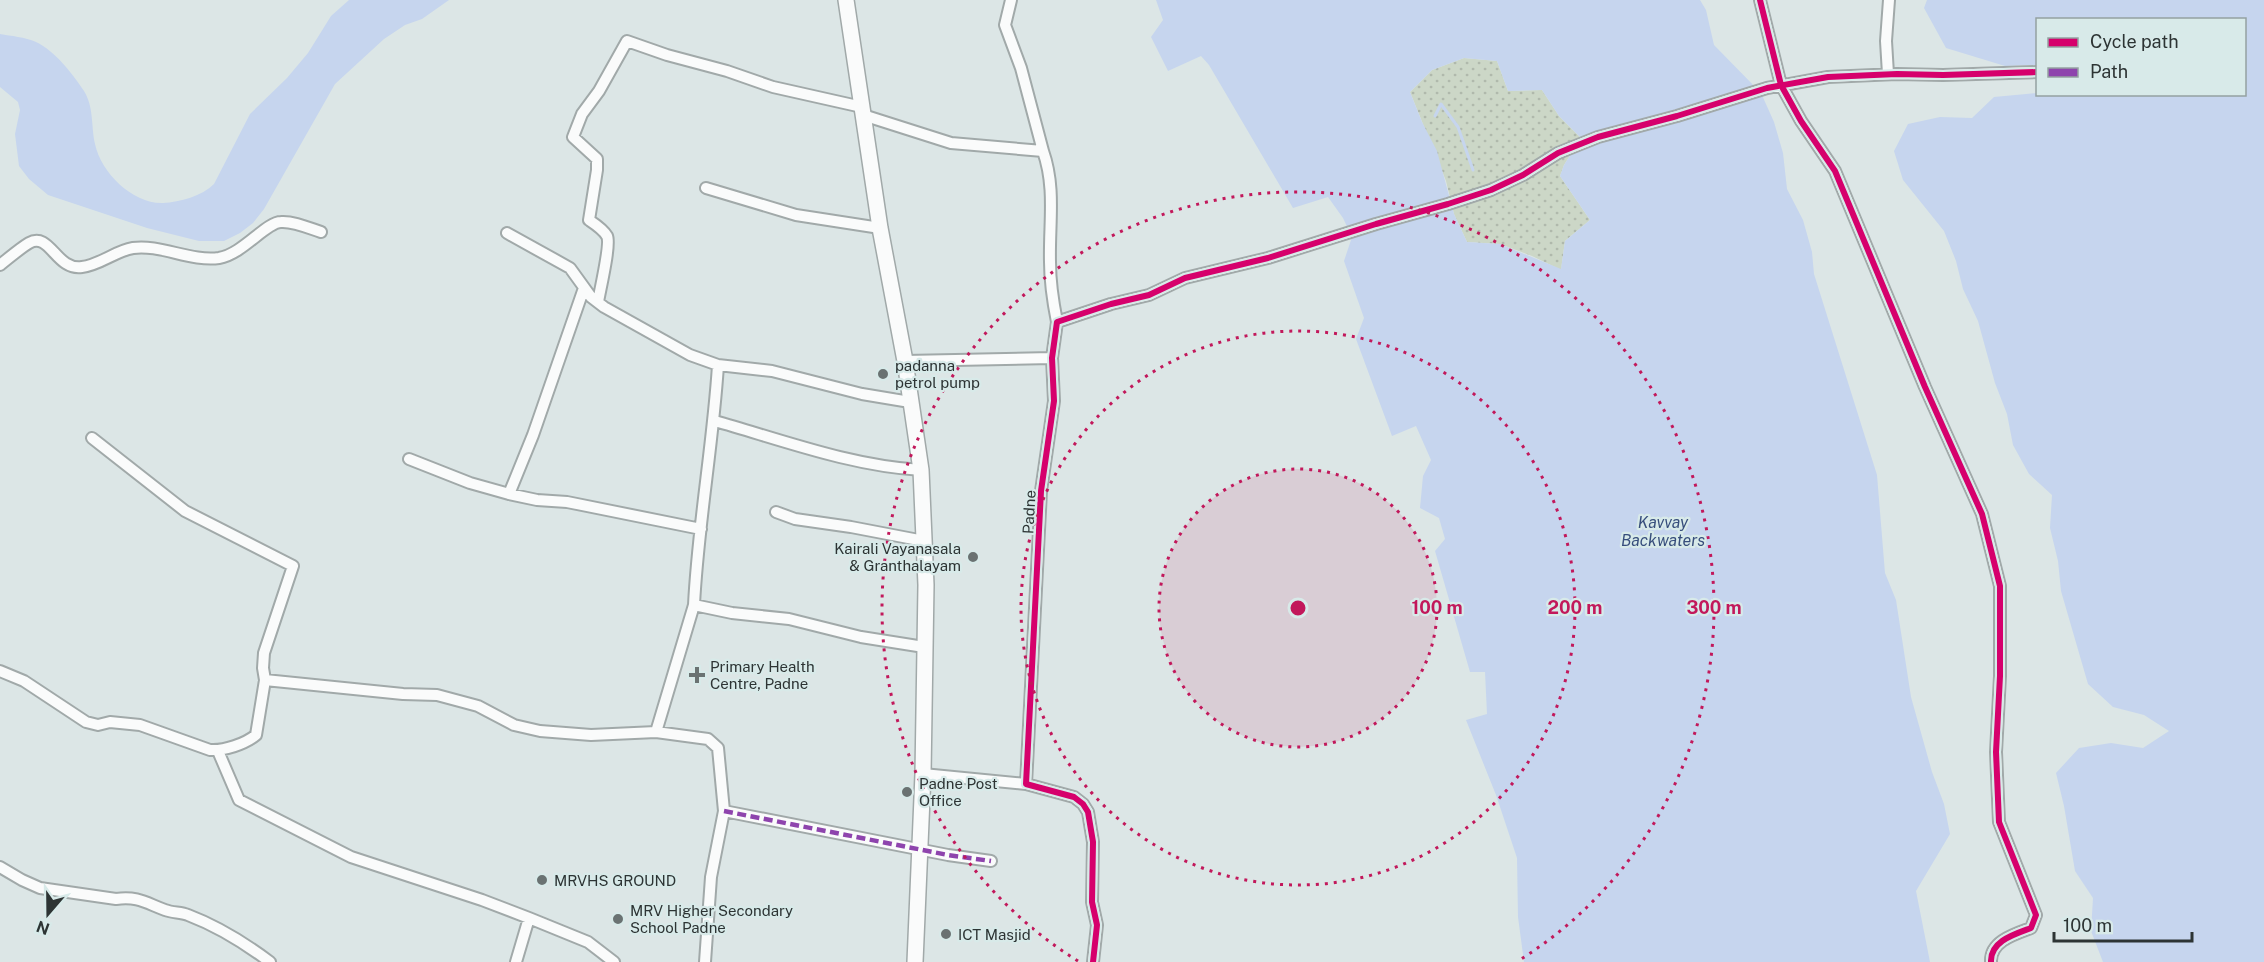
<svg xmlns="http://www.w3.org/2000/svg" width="2264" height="962" font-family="'Public Sans',sans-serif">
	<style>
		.grass { fill: url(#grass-dots) }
		.water { fill: #c6d5ee; fill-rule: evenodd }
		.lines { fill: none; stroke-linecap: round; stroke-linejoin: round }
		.stream { stroke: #c6d5ee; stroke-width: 3 }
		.minor-casing { stroke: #a1a9a9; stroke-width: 14 }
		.secondary-casing { stroke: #a1a9a9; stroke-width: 18 }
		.minor { stroke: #fafbfb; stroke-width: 10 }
		.secondary { stroke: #fafbfb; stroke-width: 15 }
		.quiet { stroke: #8e44ad; stroke-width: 4.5; stroke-dasharray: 9 4.5; stroke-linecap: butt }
		.cycleway-casing { stroke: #d8eae9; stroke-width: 10 }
		.cycleway { stroke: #d6006c; stroke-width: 6 }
		.ring { fill: none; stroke: #c2185b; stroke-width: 3; stroke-dasharray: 3 6 }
		.poi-dot { fill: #6a7272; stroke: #d8eae9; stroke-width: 2 }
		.labels { text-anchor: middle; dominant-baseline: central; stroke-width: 4.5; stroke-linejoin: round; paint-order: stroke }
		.poi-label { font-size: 15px; fill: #2d3434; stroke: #d8eae9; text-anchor: start }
		.street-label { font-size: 15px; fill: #2d3434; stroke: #d8eae9 }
		.water-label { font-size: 16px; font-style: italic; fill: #374e7c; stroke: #d8eae9 }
		.centre { fill: #c2185b; stroke: #d8eae9; stroke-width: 3 }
		.ring-label { font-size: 18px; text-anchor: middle; font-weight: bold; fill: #c2185b; stroke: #d8eae9; stroke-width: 4.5; stroke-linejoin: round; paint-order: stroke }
	</style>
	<defs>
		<pattern id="grass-dots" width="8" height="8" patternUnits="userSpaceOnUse" patternTransform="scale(1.5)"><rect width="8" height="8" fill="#ccd7c7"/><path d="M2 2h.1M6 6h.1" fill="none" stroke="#b0b9ac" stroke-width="1.8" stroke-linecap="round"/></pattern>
	</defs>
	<rect width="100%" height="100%" fill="#dce6e6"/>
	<path class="grass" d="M1464,58l33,3 11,30 34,-1 17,26 22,22 -17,27 -4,11 30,44 -25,21 -4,29 -29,-14 -32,-12 -33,-2 -13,-28 -8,-33 -36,-89 22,-22z"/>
	<path class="water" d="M349,0h100l-27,19 -17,6 -21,14 -49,45 -71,125 -11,14 -13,10 -16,8h-25l-52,-13 -99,-33 -19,-16 -10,-13 -4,-32 5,-24 -2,-8 -18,-15v-53c11,2 25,3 36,8 19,9 36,31 48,49 10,16 7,35 11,53 6,29 38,60 68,59 17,-1 39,-7 51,-19l36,-70 37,-36 21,-25 23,-37z
		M1156,0h544l6,10 8,35 47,48 13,29 9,31 4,36 16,31 9,32 2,22 63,201 8,98 11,27 15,97 21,75 12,32 6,30 -34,57 14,71h-406l-6,-45 -1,-59 -21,-63 -30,-75 21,-6 -2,-42h-15l-35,-121 10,-12 -6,-21 -19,-10 3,-32 8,-16 -15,-34 -24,10 -36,-97 8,-21 -20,-57 8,-24 -9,-19 -15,-21 -35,11 -84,-143 -8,-9 -33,15 -17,-34 12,-17zM1464,58l33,3 11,30 34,-1 17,26 22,22 -17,27 -4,11 30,44 -25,21 -4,28 -61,-25 -33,-2 -13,-28 -17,-63 -15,-29 -12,-30 22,-22z
		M1927,0h337v962h-161l-12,-31 2,-33 -18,-27 -11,-65 -8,-33 23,-25 32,-5 32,5 26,-17 -25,-16 -31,-8 -25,-23 -27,-93 -3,-30 -8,-33 2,-33 -23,-21 -16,-29 -6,-31 -12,-31 -17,-62 -15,-32 -7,-28 -12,-30 -41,-51 -9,-29 14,-27 32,-7 32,1 22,-21 43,-4 207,1v-74h-206l-1,45 -32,1 -59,-18 -22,-40z"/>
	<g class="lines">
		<path class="stream" d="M1435,116l6,-12 17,23 15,43"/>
		<defs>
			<path id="minor" d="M1011,0l-6,25 16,43 22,83
				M1760,0l21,85 20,36 34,50 90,216 57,127 18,72v90l-4,76 3,70 37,93 -5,13c-16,6 -41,13 -40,34
				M1888,74l-2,-33 3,-41
				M863,115l88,28 92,8c13,37 6,72 7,111 0,20 3,40 7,60
				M706,188l90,27 84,13
				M507,233l63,35 21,29 13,10 86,48 28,10c-5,80 -20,159 -24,240
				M0,265c9,-7 19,-16 29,-22 21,-12 27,28 53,24 18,-2 33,-16 51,-19 27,-4 58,14 86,10 24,-4 47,-36 62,-36 12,-1 28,6 40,10
				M598,302c2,-12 13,-58 9,-66 -4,-7 -12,-12 -18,-16l8,-50v-11l-24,-22 9,-23 17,-23 28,-50 40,14 60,16 46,16 89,20
				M905,361l147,-3
				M718,365l54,6 90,23 48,8
				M715,421c67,19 136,45 206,49
				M92,438l93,73 108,55 -29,87 -1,15 2,12
				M409,459l61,24 39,11 28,6 30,2 134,27
				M509,494l24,-59 51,-147
				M776,512l19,7 56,8 73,14
				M0,671l24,10 62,41 12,3 12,-3 30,3 70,25c14,1 35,-6 46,-15l9,-55 138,14 34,1 41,11 36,19 26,6 51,4 65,-3 52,7 10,9 6,63 -13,66 -6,85
				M656,732l38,-127 38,8 57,6 72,18 63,10
				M218,751l21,49 112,57 131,43 47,18 59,24 26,20
				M923,774l103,10
				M724,811l224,44 43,6
				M0,867l22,13 18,8 76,11c22,-3 30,4 49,11 8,3 16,2 23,5 29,11 58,29 82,47
				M516,962l13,-44
				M1093,962l4,-37 -5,-23 1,-60 -5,-30 -5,-8 -9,-7 -48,-13 15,-293 13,-90 -2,-43 5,-36 54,-18 38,-9 36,-17 83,-20 108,-34 72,-20 43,-14 32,-15 35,-22 40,-16 79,-21 90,-28 61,-11 69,-3 46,1 95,-3"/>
			<path id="secondary" d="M846,0l34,228 25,133 16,109 5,115 -3,189 -8,188"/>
		</defs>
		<use href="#minor" class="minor-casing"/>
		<use href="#secondary" class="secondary-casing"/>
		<use href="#minor" class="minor"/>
		<use href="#secondary" class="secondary"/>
		<path class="quiet" d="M724,811l224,44 43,6"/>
		<defs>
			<path id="cycleway" d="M1760,0l21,85 20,36 34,50 90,216 57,127 18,72v90l-4,76 3,70 37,93 -5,13c-16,6 -41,13 -40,34
				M1093,962l4,-37 -5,-23 1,-60 -5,-30 -5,-8 -9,-7 -48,-13 15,-293 13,-90 -2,-43 5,-36 54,-18 38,-9 36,-17 83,-20 108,-34 72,-20 43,-14 32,-15 35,-22 40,-16 79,-21 90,-28 61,-11 69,-3 46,1 95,-3"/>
		</defs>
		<use href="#cycleway" class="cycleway-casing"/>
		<use href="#cycleway" class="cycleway"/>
	</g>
	<circle cx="1298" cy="608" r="139" fill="#c2185b" fill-opacity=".12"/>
	<g class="ring">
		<circle cx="1298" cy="608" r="139"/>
		<circle cx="1298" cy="608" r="277"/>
		<path d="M1078 961A416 416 0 1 1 1518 961"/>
	</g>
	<g class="poi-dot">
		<circle cx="883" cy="374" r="6"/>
		<circle cx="973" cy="557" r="6"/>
		<path d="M694 666h6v6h6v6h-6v6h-6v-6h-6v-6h6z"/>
		<circle cx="907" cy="792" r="6"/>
		<circle cx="542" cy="880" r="6"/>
		<circle cx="618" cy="919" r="6"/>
		<circle cx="946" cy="934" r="6"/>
	</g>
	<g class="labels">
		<g class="poi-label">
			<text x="895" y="365">padanna<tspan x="895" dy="17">petrol pump</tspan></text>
			<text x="961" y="548" text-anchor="end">Kairali Vayanasala<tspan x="961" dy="17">&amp; Granthalayam</tspan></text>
			<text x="710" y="666">Primary Health<tspan x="710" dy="17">Centre, Padne</tspan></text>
			<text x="919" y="783">Padne Post<tspan x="919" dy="17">Office</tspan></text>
			<text x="554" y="880">MRVHS GROUND</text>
			<text x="630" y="910">MRV Higher Secondary<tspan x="630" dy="17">School Padne</tspan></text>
			<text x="958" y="934">ICT Masjid</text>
		</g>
		<g class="street-label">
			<text transform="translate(1029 512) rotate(-87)">Padne</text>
		</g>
		<g class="water-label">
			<text x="1663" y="522">Kavvay<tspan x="1663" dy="18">Backwaters</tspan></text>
		</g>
	</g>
	<circle cx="1298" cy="608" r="9" class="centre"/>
	<g class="ring-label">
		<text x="1437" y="614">100 m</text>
		<text x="1575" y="614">200 m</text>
		<text x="1714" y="614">300 m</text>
	</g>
	<rect x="2036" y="18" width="210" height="78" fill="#d8eae9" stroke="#94a1a1" stroke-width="1.5"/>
	<rect x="2048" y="38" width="30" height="9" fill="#d6006c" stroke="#94a1a1" stroke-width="1.5"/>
	<text x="2090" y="48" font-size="18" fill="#2d3434">Cycle path</text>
	<rect x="2048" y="68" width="30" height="9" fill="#8e44ad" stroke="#94a1a1" stroke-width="1.5"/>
	<text x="2090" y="78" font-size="18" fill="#2d3434">Path</text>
	<g transform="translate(48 914) rotate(200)" stroke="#d8eae9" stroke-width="4.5" paint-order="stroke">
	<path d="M0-4.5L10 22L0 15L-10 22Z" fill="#2d3434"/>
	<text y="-9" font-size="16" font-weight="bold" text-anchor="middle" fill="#2d3434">N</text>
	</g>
	<path d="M2054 932v9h138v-9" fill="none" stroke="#2d3434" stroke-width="3"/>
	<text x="2063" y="932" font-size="18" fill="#2d3434" stroke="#d8eae9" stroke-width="4.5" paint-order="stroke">100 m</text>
</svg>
